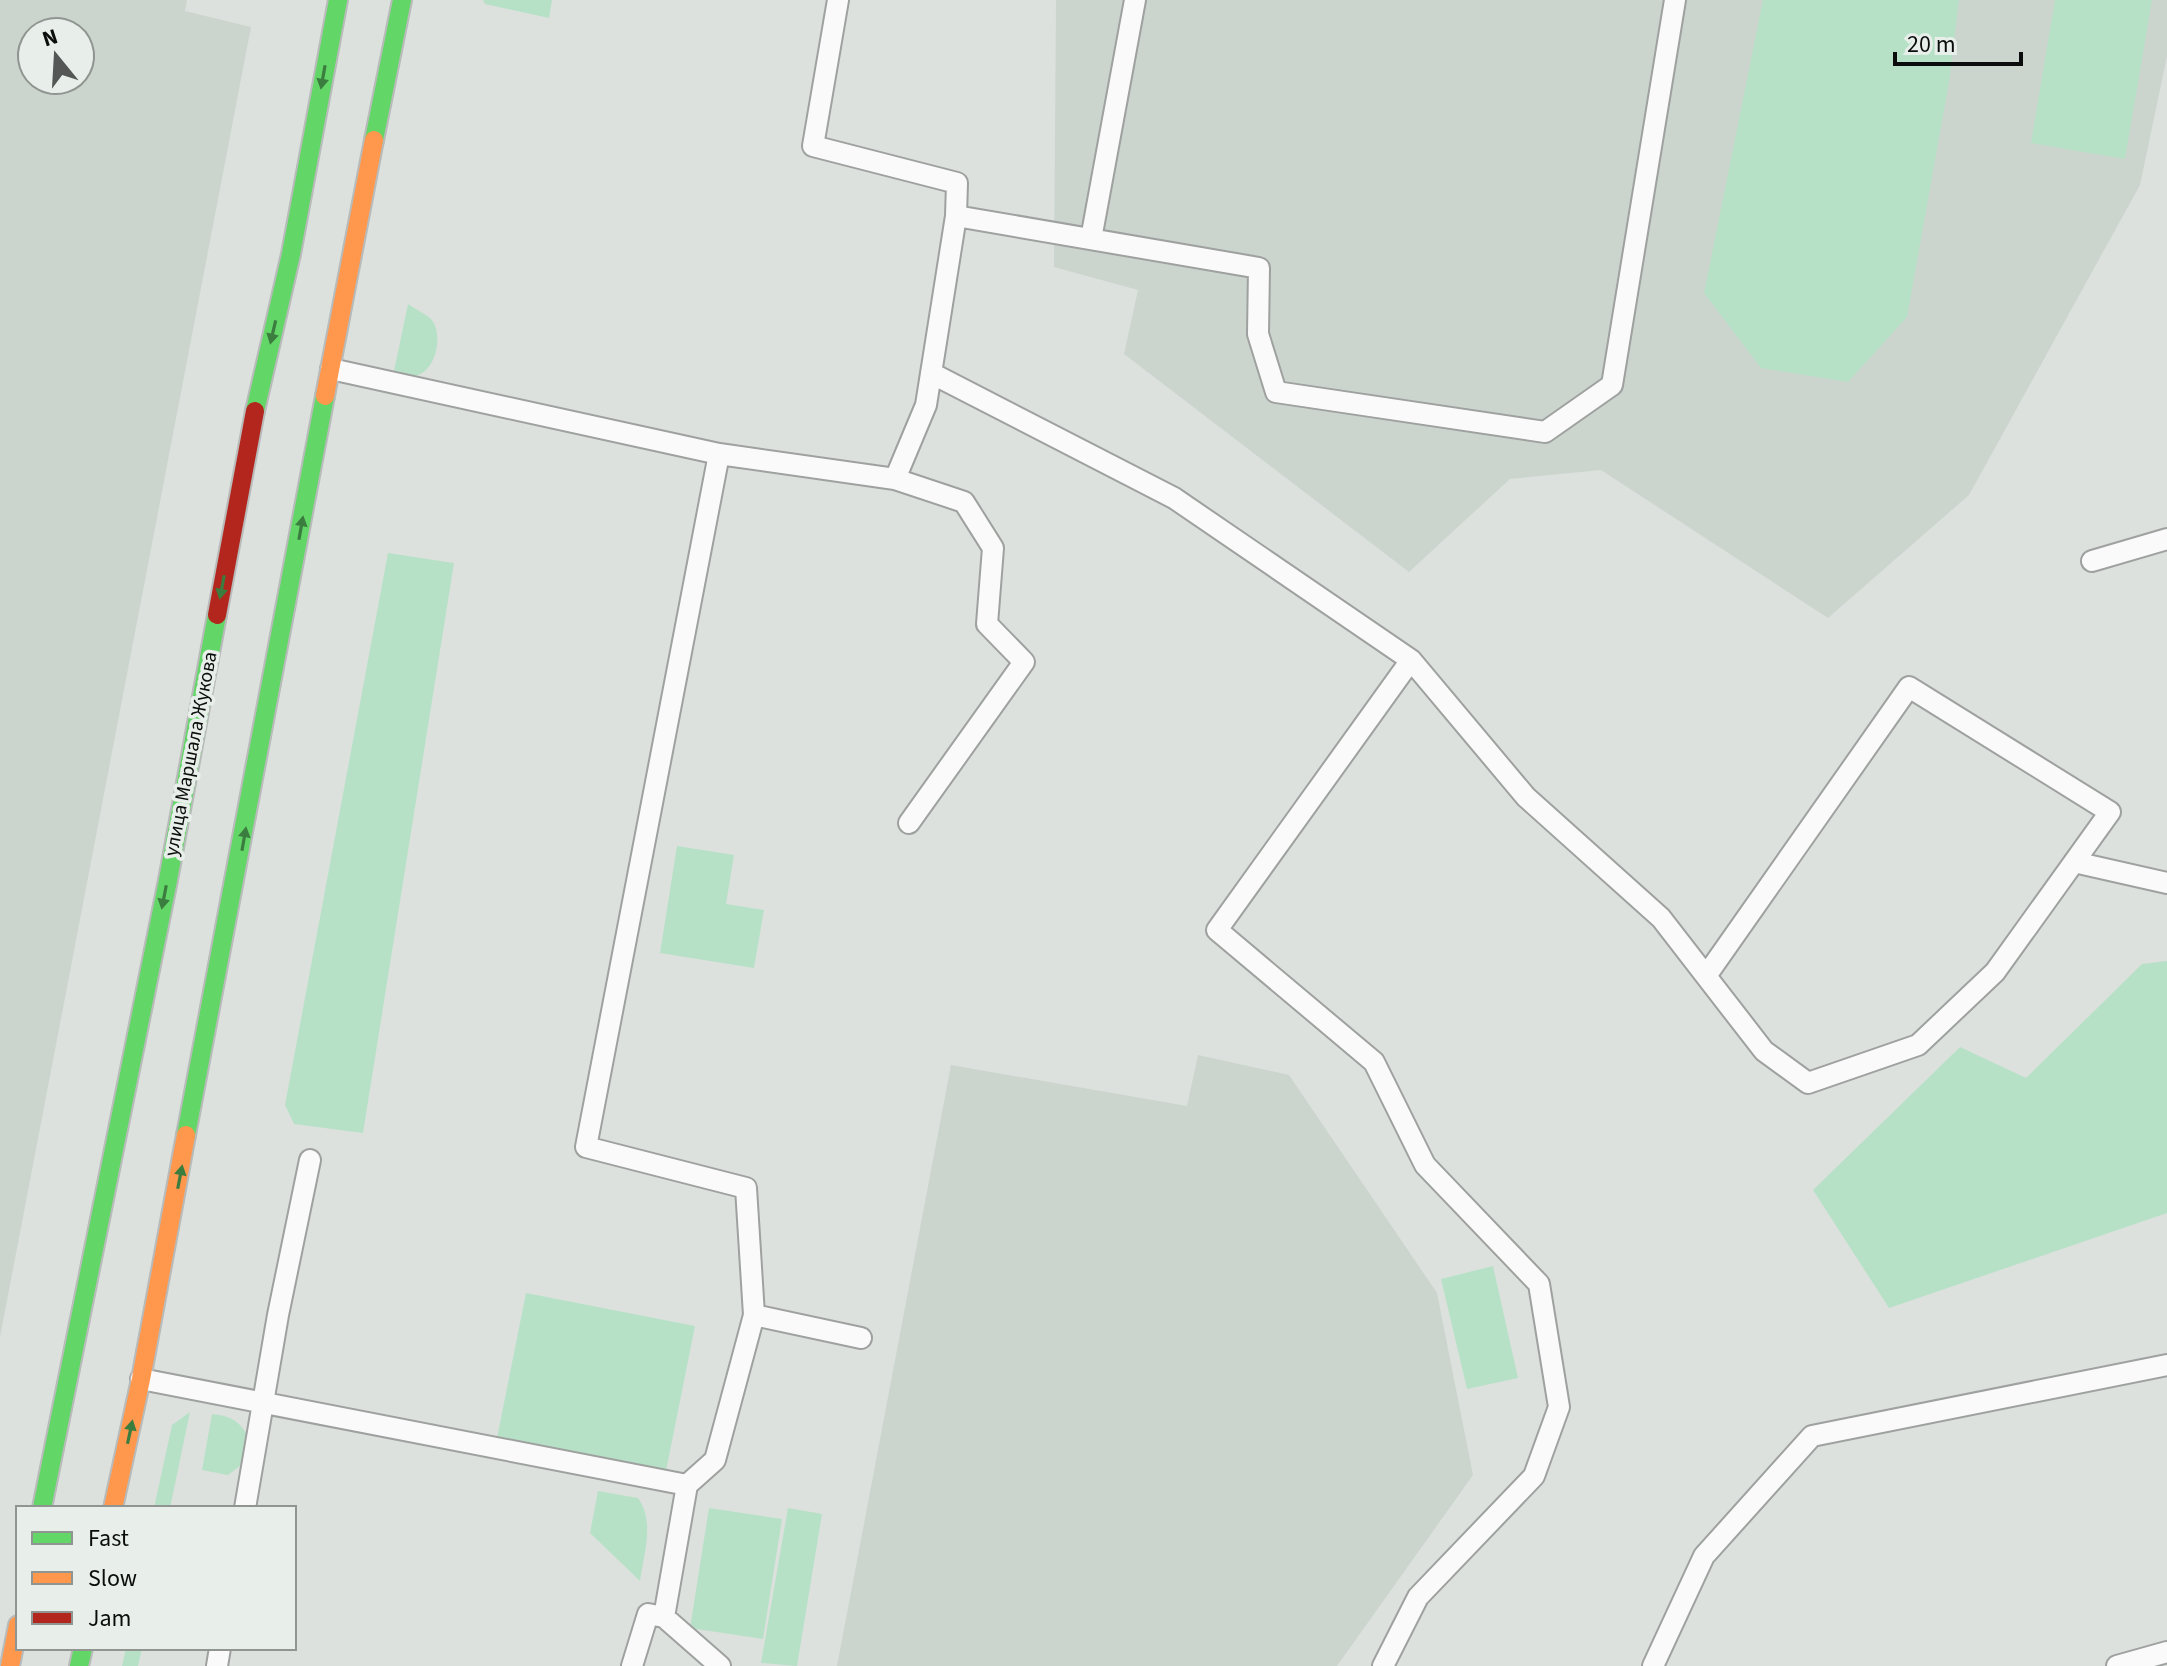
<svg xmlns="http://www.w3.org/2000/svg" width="2167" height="1666" font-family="'Source Sans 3',sans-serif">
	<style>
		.built { fill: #cbd5ce; fill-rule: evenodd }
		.green { fill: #b7e1c6 }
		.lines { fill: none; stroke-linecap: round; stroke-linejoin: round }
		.lane-casing { stroke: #9ea19f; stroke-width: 24 }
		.fast-casing { stroke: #b8bbb9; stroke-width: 22 }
		.slow-casing { stroke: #b8bbb9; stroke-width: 22 }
		.jam-casing { stroke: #b8bbb9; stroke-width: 22 }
		.lane { stroke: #fafafa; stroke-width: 20 }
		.fast { stroke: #63d668; stroke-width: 18 }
		.slow { stroke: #ff974d; stroke-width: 18 }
		.jam { stroke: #b3261e; stroke-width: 18 }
		.oneway { fill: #3b7c3f }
		.labels { text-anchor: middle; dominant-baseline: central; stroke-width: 7; stroke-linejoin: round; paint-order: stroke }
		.street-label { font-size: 20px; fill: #0b0d0c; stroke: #e8efea }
	</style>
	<rect width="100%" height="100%" fill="#dce1de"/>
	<path class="built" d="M0,0h187l-2,11 66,16 -251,1310zM80,32v48h-48v-48z
		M1056,0h1111v56l-27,129 -171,310 -141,123 -227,-148 -91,9 -101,93 -285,-218 14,-64 -84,-23z
		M1198,1055l91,20 148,218 36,182 -136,191h-500l114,-601 236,41z"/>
	<path class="green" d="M483,0h69l-3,18 -64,-14z
		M1763,0h196l-10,82 -42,235 -59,65 -87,-14 -57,-75z
		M2055,0h97l-27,159 -94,-16z
		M408,304c7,5 16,9 22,14 15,14 6,57 -17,58 -6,0 -14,-3 -19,-5z
		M388,553l66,10 -91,570 -69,-9 -9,-19z
		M677,846l57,9 -8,49 38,6 -10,58 -94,-15z
		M2167,961v252l-278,95 -76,-118 147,-143 66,31 116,-114z
		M1493,1266l25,112 -51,11 -26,-110z
		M526,1293l169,33 -29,145 -169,-33z
		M190,1412l-20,96h-16l18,-83z
		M212,1414c17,2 25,5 35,20l-7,32 -12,9 -26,-5z
		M598,1491l40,7c17,24 6,55 2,83l-50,-48z
		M709,1508l73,11 -19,120 -73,-11z
		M788,1508l34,6 -25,152 -36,-3z
		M126,1648h16l-4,18h-16z"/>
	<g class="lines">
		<defs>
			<path id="lane" d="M956,216l303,52 -1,66 18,58 269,40 67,-47 63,-385
				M1091,239l44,-239
				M331,369l388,85
				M931,373l243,125 237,162 115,137 135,121 103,133 44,32 110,-38 77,-73 115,-160 -201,-125 -203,289
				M895,479l69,23 29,46 -6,76 37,38 -115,161
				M2092,561l75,-22
				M2074,862l93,21
				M754,1315l107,23
				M141,1379l546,106
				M245,1508l33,-193 32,-155
				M217,1666l3,-18
				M632,1666l16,-52 16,3
				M720,1666l-56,-49 23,-132 28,-25 39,-145 -8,-127 -160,-41 133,-693 176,25 31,-74 30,-189 1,-33 -144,-37 25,-146
				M1383,1666l35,-69 116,-121 25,-69 -20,-123 -114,-119 -51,-103 -157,-132 194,-270
				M1653,1666l51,-110 108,-120 355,-71
				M2117,1666l50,-14"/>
			<path id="fast" d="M374,140l28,-140
				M255,411l36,-157 47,-254
				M186,1135l139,-739
				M42,1508l126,-628 49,-265
				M79,1666l4,-18"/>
			<path id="slow" d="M325,396l49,-256
				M113,1508l28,-129 45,-244
				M10,1666l8,-41"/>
			<path id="jam" d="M217,615l38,-204"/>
		</defs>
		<use href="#lane" class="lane-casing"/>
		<use href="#fast" class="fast-casing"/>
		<use href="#slow" class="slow-casing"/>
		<use href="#jam" class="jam-casing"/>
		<use href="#lane" class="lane"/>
		<use href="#fast" class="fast"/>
		<use href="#slow" class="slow"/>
		<use href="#jam" class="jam"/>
	</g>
	<defs><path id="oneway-solid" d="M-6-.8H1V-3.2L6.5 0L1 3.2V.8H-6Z" transform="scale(2)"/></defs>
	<g class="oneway">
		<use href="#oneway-solid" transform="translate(323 77) rotate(100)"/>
		<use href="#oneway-solid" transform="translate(273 332) rotate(103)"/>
		<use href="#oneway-solid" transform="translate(301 528) rotate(-80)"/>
		<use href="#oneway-solid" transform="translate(222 587) rotate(101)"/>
		<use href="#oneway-solid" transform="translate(244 839) rotate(-80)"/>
		<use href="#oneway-solid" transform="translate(164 897) rotate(101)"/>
		<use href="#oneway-solid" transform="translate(180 1177) rotate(-79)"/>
		<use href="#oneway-solid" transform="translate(130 1432) rotate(-78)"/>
	</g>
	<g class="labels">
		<g class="street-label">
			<text transform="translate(191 754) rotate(-79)">улица Маршала Жукова</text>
		</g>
	</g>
	<rect x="16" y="1506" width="280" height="144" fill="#e8efea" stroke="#909591" stroke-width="2"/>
	<rect x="32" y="1532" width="40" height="12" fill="#63d668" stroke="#909591" stroke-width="2"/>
	<text x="88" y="1546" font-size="24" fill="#0b0d0c">Fast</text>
	<rect x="32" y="1572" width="40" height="12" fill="#ff974d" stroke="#909591" stroke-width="2"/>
	<text x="88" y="1586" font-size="24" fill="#0b0d0c">Slow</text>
	<rect x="32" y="1612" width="40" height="12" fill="#b3261e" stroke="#909591" stroke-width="2"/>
	<text x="88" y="1626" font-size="24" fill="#0b0d0c">Jam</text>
	<g transform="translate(56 56) rotate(342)"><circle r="38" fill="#e8efea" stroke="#909591" stroke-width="2"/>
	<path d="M0-6L14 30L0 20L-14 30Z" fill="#545756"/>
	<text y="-12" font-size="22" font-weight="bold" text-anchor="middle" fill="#0b0d0c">N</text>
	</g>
	<path d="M1895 52v12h126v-12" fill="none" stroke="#0b0d0c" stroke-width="4"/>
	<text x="1907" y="52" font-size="24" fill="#0b0d0c" stroke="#e8efea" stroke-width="6" paint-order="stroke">20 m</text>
</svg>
